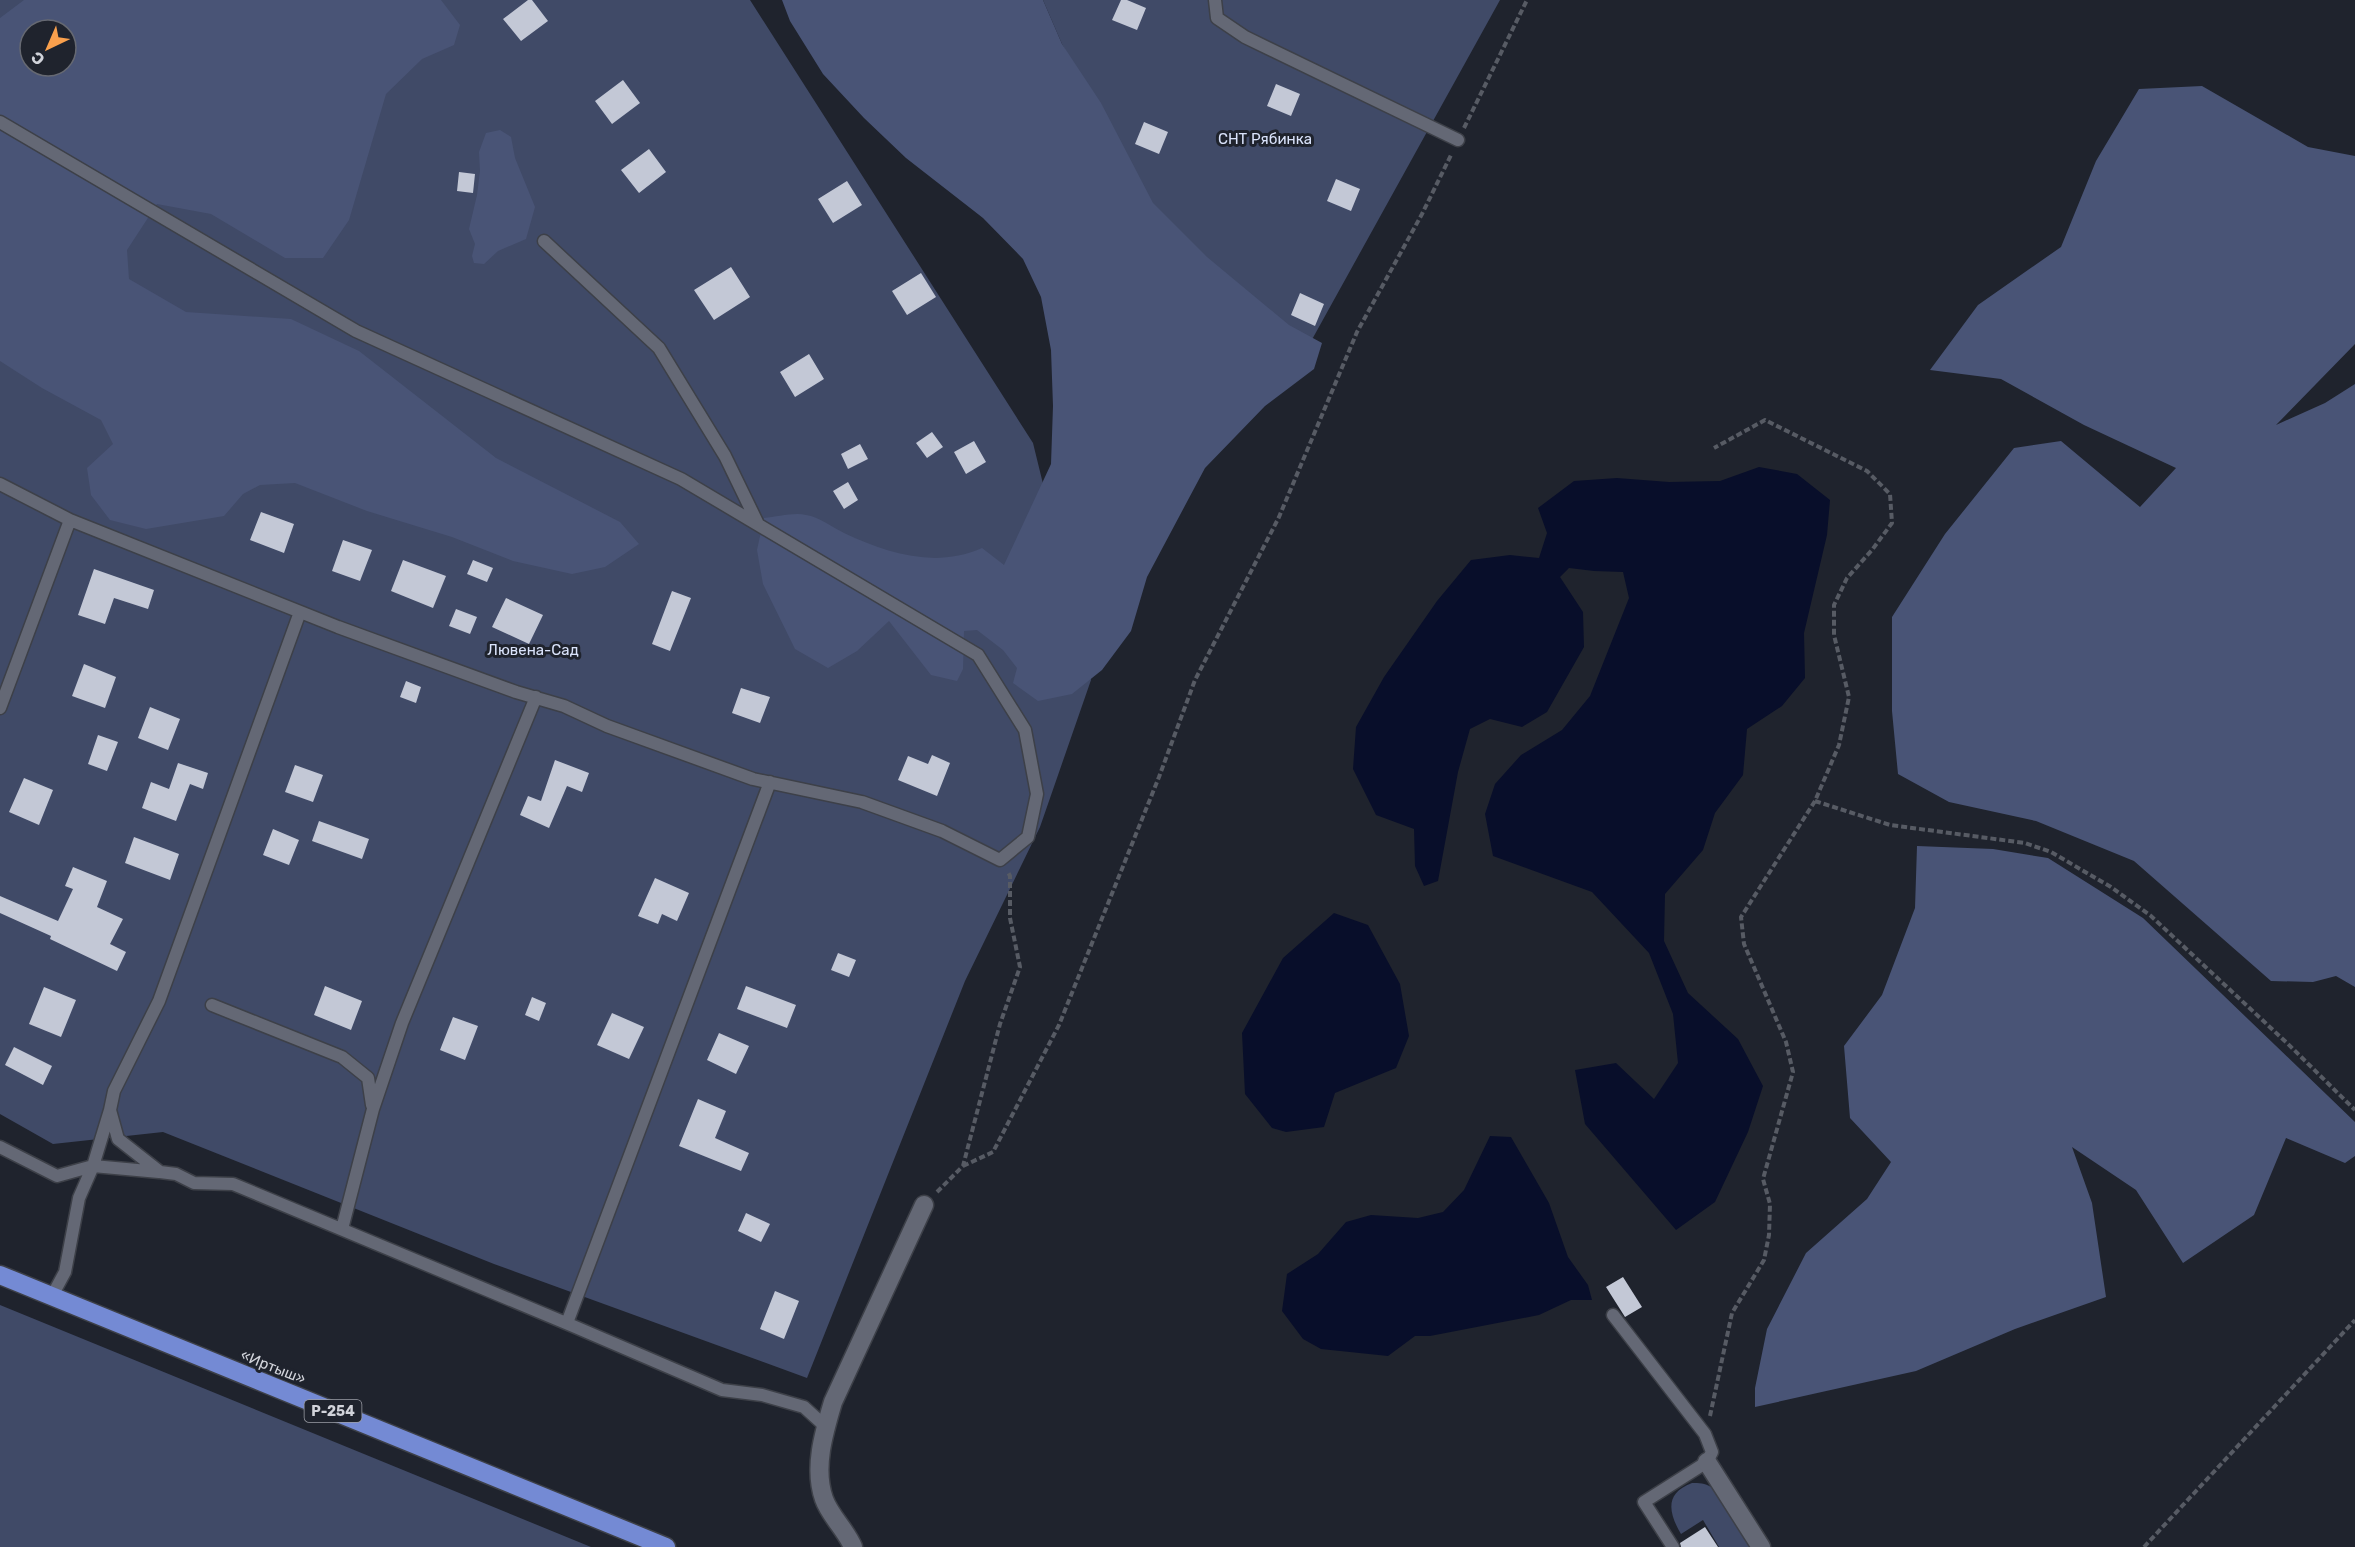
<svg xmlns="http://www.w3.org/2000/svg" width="2355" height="1547" font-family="Rubik,sans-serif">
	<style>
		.green { fill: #404a67; fill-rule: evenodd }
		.forest { fill: #495476; fill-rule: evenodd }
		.water { fill: #080e2a }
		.building { fill: #c3c8d6 }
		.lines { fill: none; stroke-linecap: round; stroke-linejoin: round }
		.lane-casing { stroke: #3d4048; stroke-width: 15 }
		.street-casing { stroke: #3d4048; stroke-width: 21 }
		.highway-casing { stroke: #3d4048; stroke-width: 21 }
		.path { stroke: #575b64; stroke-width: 4; stroke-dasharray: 6 3; stroke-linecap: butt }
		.lane { stroke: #646875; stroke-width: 12 }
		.street { stroke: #646875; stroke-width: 18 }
		.highway { stroke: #748ad4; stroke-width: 18 }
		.labels { text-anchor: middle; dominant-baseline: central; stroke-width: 6; stroke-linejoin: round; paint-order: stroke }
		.shield { fill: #1f232d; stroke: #9c9ea6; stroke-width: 1.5 }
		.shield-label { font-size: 14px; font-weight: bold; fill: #d1d3da }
		.park-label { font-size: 15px; fill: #dae3fb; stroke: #1f232d }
		.street-label { font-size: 15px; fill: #d1d3da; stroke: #1f232d }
	</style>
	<rect width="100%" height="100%" fill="#1f232d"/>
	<path class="green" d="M0,0h750l283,443 58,237 -51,147 -75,154 -158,397 -313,-114 -331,-132 -110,12 -53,-30zM30,30h36v36h-36z
		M1043,0h457l-201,363 -141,-131 -96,-188z
		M0,1305l591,242h-591z
		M1692,1483c7,0 13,0 19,4 13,8 34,45 39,60h-31l-16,-27 -22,14c-13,-22 -16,-41 11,-51z"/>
	<path class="forest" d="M24,0h417l19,25 -6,20 -32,14 -36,35 -37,126 -26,38h-38l-74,-44 -54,-10 -30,46 2,29 57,33 105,7 68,32 137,107 124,64 19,22 -34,23 -33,7 -59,-13 -61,-24 -85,-26 -72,-28 -35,2 -17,9 -19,22 -78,13 -36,-9 -19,-25 -4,-27 26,-24 -12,-24 -59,-32 -42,-27v-343zM30,30h36v36h-36z
		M782,0h261l19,44 39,59 52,100 54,54 82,68 33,18 -8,26 -49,37 -60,62 -58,109 -16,54 -29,39 -30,24 -34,7 -25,-18 4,-15 -14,-18 -26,-20 -13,1 -1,38 -6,12 -26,-6 -42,-54 -32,30 -29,17 -33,-19 -32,-65 -6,-34 7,-32c13,-1 30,-6 42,-3 13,2 26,12 38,18 43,20 91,36 138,15l22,17 47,-101 2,-58 -2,-56 -10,-53 -18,-38 -40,-41 -77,-60 -42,-40 -41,-44 -33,-53z
		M2202,86l106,61 47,9v188l-79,81 49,-22 30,-19v603l-19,-11 -23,6 -42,-1 -137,-120 -98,-40 -87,-19 -51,-28 -6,-63v-94l53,-83 69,-86 47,-7 79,66 36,-39 -92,-43 -83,-46 -71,-9 48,-65 83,-58 35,-86 43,-72z
		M500,130l11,7 4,21 20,49 -9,32 -28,12 -14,13 -10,-1 -2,-7 3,-12 -6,-15 8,-34 3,-24 -1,-19 7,-19z
		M1917,846l76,3 55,9 95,60 212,204v34l-10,7 -59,-25 -32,77 -71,48 -47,-73 -64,-43 20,56 14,94 -91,32 -99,42 -161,36v-19l12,-59 39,-76 61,-54 24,-37 -41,-44 -6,-72 38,-51 33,-87z"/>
	<path class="water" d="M1759,467l38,7 33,26 -3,35 -23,98 1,45 -23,28 -35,23 -4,46 -28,38 -12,37 -38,44 -1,47 24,52 50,46 25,47 -15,46 -33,70 -39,28 -91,-106 -10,-54 41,-7 38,36 24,-36 -5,-49 -24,-61 -57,-61 -99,-36 -8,-42 10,-30 26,-29 41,-25 28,-34 39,-98 -6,-26 -29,-1 -25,-3 -9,9 23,35 1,35 -37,65 -25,15 -32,-8 -20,10 -12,43 -20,109 -14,5 -9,-20 -1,-37 -38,-14 -23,-46 3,-42 28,-50 53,-76 34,-41 39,-5 29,3 8,-25 -9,-25 36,-27 43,-3 52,4 51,-1z
		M1334,913l34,12 32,59 9,52 -13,32 -61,25 -11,34 -38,5 -14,-4 -27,-34 -3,-61 41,-75z
		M1490,1136l21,1 38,66 19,54 20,28 4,15h-21l-32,15 -109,21h-15l-27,20 -67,-7 -18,-10 -21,-28 5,-37 31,-20 28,-32 25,-7 47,3 25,-6 21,-22z"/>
	<path class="building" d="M528,0h4l16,21 -27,20 -18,-22z
		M1121,0h6l19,8 -9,22 -25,-10z
		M623,80l17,23 -28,21 -17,-23z
		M1276,84l24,10 -9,22 -24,-10z
		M1144,122l24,10 -9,22 -24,-10z
		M649,149l17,23 -27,21 -18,-23z
		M459,172l16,2 -2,19 -16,-2z
		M1336,179l24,10 -9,22 -24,-10z
		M847,181l15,24 -29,18 -15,-24z
		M731,267l19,30 -36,23 -20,-30z
		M921,273l15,24 -29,18 -15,-24z
		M1300,293l24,11 -9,22 -24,-11z
		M809,354l15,25 -29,18 -15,-25z
		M932,432l11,15 -16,11 -11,-15z
		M974,441l12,21 -20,12 -12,-22z
		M860,444l8,15 -20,10 -7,-15z
		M848,482l10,18 -14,9 -11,-18z
		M261,512l33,12 -10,29 -34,-13z
		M343,540l29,10 -12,31 -28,-10z
		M403,560l43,16 -13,32 -42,-17z
		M473,560l20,8 -6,14 -20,-8z
		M94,569l60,21 -6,19 -34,-11 -9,26 -27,-9z
		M672,591l19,7 -21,53 -18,-7z
		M506,598l37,17 -14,29 -37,-17z
		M456,609l21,8 -7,17 -21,-8z
		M84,664l32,13 -11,31 -33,-12z
		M406,681l15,6 -5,16 -16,-6z
		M741,688l29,9 -10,26 -28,-10z
		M150,707l30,12 -12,31 -30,-12z
		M98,735l20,7 -11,29 -19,-7z
		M932,755l18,8 -13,33 -39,-16 10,-24 20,8z
		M555,760l34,13 -7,19 -15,-6 -18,42 -29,-13 8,-19 13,5z
		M178,763l30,10 -5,16 -13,-5 -14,37 -34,-13 9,-26 18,7z
		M295,765l28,10 -10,27 -28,-10z
		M24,778l29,12 -14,35 -30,-13z
		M319,821l50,18 -7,20 -50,-18z
		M273,829l26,11 -10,25 -26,-10z
		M134,837l45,17 -9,26 -45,-17z
		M73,867l34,14 -10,26 26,12 -13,25 16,8 -9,19 -67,-32 1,-3 -51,-23v-17l58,25 15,-32 -8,-3z
		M655,878l34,15 -12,28 -15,-7 -4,10 -20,-8z
		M838,953l18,7 -7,17 -18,-7z
		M325,986l37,15 -11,29 -37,-15z
		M746,986l50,19 -9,23 -50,-19z
		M44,987l32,13 -15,37 -32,-13z
		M532,997l14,6 -7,18 -14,-6z
		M612,1013l32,14 -15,32 -32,-14z
		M453,1017l25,9 -13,34 -25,-10z
		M719,1033l30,13 -13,28 -29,-14z
		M14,1047l38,19 -9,19 -38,-20z
		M698,1099l28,12 -11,27 34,15 -8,18 -62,-25z
		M746,1213l24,11 -9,18 -23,-11z
		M1623,1277l19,30 -17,10 -19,-30z
		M775,1291l24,10 -15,38 -24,-10z
		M1705,1527l13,20h-37l-1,-4z"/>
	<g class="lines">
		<defs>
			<path id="lane" d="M1215,0l2,18 28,19 213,103
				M0,122l356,209 325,148 297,176 47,75 12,64 -9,43 -28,23 -58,-29 -80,-29 -109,-23 -146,-53 -43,-20 -48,-14 -178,-65 -268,-107 -70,-36
				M544,241l115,107 66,108 33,68
				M300,612l-141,389 -45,90 -4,19 8,29 42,33 16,2 18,9 39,1 340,142 149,64 40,5 42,12 22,20
				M0,708l70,-188
				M212,1005l130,52 26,21 4,27
				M0,1147l57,29 36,-10 17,-56
				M342,1229l31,-120 29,-86 134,-326
				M52,1296l13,-24 14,-74 14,-32 66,6
				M1613,1315l92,119 7,18 -5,10 -63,40 29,45
				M567,1323l203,-541"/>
			<path id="street" d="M1707,1462l54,85
				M853,1547c-7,-17 -23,-31 -29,-48 -11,-31 0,-67 9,-97l91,-197"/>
			<path id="highway" d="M0,1275l666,272"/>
		</defs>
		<use href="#lane" class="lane-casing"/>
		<use href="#street" class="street-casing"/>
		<use href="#highway" class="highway-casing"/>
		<path class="path" d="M1464,128l63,-128
			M1815,801l75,24 135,18 26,9 60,35 40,29 137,128 67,66
			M963,1166l30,-14 66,-127 100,-248 36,-97 84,-163 78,-185 65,-118 30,-61
			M937,1192l26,-26 37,-142 20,-57 -10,-49v-42l-2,-4
			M1710,1416l22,-103 32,-53 5,-25 1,-31 -7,-25 30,-107 -7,-30 -42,-98 -3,-27 74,-116 24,-56 10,-48 -15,-62v-30l13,-27 25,-28 20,-27 -2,-29 -23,-23 -102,-51 -51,28
			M2144,1547l211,-227"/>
		<use href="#lane" class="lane"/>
		<use href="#street" class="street"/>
		<use href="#highway" class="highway"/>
	</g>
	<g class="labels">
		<rect class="shield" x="304.5" y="1400" width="57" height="22" rx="4.5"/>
		<g class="shield-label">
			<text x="333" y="1411">Р-254</text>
		</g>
		<g class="park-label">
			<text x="1265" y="139">СНТ Рябинка</text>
			<text x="533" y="650">Лювена-Сад</text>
		</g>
		<g class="street-label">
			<text transform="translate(273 1367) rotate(22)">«Иртыш»</text>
		</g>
	</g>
	<g transform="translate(48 48) rotate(224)"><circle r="28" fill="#1f232d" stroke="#666972" stroke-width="1.5"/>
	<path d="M0-4.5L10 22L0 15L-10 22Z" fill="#f9a04d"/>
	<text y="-9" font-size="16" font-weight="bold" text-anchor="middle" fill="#d1d3da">С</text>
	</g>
</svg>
